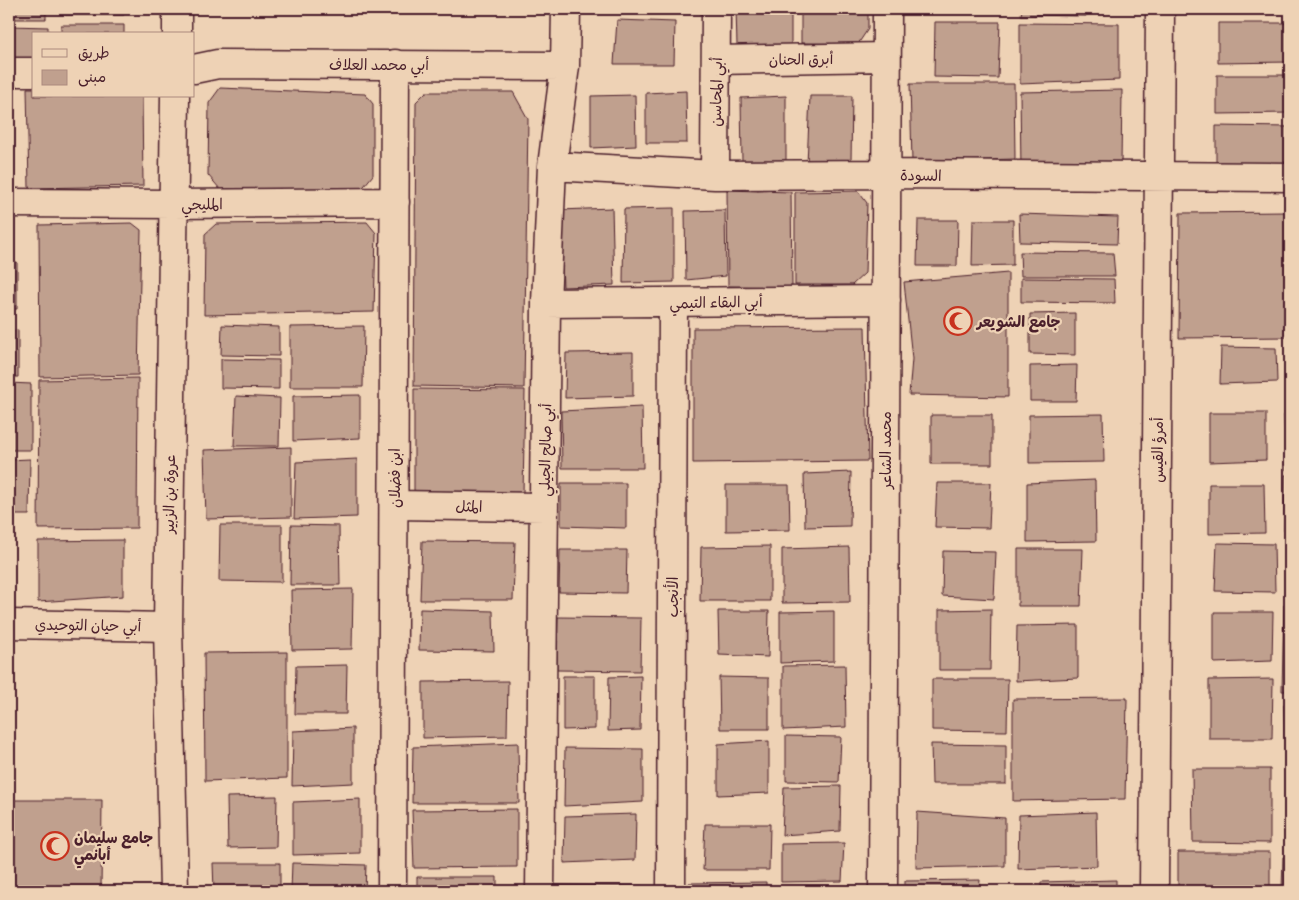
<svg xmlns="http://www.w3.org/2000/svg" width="1299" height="900" font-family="'Patrick Hand','Playpen Sans Arabic',sans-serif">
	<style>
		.building { fill: #c0a08e; stroke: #4a1f2b }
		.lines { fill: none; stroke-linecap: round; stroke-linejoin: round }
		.minor-casing { stroke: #4a1f2b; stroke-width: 31 }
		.minor { stroke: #eed2b5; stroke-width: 28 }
		.labels { text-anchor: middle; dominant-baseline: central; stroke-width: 4.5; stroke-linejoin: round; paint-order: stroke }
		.street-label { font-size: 15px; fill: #4a1f2b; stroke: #eed2b5 }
		.poi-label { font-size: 15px; font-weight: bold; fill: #4a1f2b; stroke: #eed2b5; text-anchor: start }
	</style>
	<rect width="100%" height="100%" fill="#eed2b5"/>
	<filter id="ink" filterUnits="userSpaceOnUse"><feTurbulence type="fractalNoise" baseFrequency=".02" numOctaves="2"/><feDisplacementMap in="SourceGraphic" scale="10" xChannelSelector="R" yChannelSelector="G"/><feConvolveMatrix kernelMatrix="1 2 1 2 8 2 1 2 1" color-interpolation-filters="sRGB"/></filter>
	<g filter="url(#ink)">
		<path class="building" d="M9,9h37v10h-37z
			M65,9h59v6h-59z
			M736,9h55v36h-54z
			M801,9h67v20l-10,15 -57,-1z
			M1022,9h64v7l-65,-1z
			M1192,9h85v2l-85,3z
			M617,20l58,2 -1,42h-60z
			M935,22h65l-2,56 -64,-1z
			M1020,23l99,1v56l-99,4z
			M1218,23h72v39l-72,1z
			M61,25h63v9h-63z
			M9,26l39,1v7h-14v29h-25z
			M1217,75h73v38l-73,1z
			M910,84h104l1,75 -103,3z
			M27,88h7v8h108l1,90 -114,2z
			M220,88l145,6 8,10v71l-13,16 -140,-2 -12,-14 1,-72z
			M1122,90l-1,74 -100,6 -1,-78z
			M686,91l1,52h-41v-50z
			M426,92h87l15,27 -4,269 -110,-2 2,-284z
			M635,95l1,51 -45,2v-52z
			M786,96v64l-44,2 -1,-64z
			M810,96h42l-1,65 -44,3z
			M1216,126l74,1v39l-74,2z
			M727,190l64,2 1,95 -64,-1z
			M858,191l9,12 -2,70 -13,12h-57v-93z
			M612,208l2,77 -51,2 -3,-77z
			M674,208v74l-51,1 1,-74z
			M725,210l1,66 -40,4 -1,-69z
			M1290,212v125l-111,1 1,-125z
			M1019,214l99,3 -1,27 -97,-2z
			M918,220h40l-1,46h-40z
			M973,220h40v45l-41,1z
			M367,222l9,11 -2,79 -170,3 1,-81 11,-10z
			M132,223l9,7 -3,145 -98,2 -1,-152z
			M1020,252l93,1 2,23h-94z
			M9,262h8v47h-8z
			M1008,273v124l-99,-2 3,-36 -8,-77z
			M1021,278l93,1 1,24 -94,-1z
			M1075,313v42l-45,-1v-40z
			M222,325l57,2v29l-58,-1z
			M364,326l-1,61h-73v-60z
			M865,327l3,134 -175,2v-135z
			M18,330v47h-9v-46z
			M1221,347l55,1 1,34 -57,2z
			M633,352v44l-68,2 1,-45z
			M221,359l58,1v29l-58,-1z
			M1077,365l-1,36h-46v-35z
			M138,378l-1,150 -99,1 1,-149z
			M9,383l22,1v66h-22z
			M414,389l111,1 -2,103 -109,2z
			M360,395v43l-67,3v-45z
			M236,396l44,2 -1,48h-45z
			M642,407l1,61h-81l-1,-57z
			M1209,413h57v47l-57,2z
			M1103,414l1,48 -75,1v-48z
			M931,415h61v49h-61z
			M1284,415h6v55h-4z
			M291,447v70l-85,2 -2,-69z
			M30,459l-1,56h-20v-55z
			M357,459v58l-63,2 2,-57z
			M851,472l-1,54 -45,1 -1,-53z
			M1285,475h5v56h-6z
			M1095,480l1,61 -69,1v-59z
			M561,483h65v45l-65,-2z
			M937,483h54l-2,45 -54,-1z
			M1209,484h55l1,49 -56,1z
			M726,485h63l1,45 -64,1z
			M220,525h62v57l-63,-1z
			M291,525l48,1 1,59h-50z
			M123,540v56l-85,6v-61z
			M422,541l93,1 -2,58h-93z
			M1217,543l57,1 1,48 -60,-1z
			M770,546v55h-70l1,-54z
			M849,547l1,55 -68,1v-54z
			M1018,549h65l-2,57h-63z
			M560,550h67l-1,43 -67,-1z
			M943,551l53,1 -2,47 -52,-3z
			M353,589l-1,60 -60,1 -1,-60z
			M1284,605h6v86h-8z
			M420,609l73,2 1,40 -75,-1z
			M991,609l-1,61h-51v-60z
			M718,611h51l-1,46 -49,-2z
			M834,611v50l-54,2v-51z
			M1214,612h59l-1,49 -58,2z
			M558,617l83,1 -1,53 -83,-1z
			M1078,625v53l-62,3 1,-55z
			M287,652v126l-82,3 -1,-128z
			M347,665l-1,49h-51l1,-48z
			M845,665l1,62 -63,3v-64z
			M563,676h32v53l-32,1z
			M641,676l-1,54 -32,1 1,-54z
			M719,677l50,1v51h-49z
			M932,679h76l-1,52 -75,-1z
			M1273,679l-1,60h-63v-59z
			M508,681l-1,55 -84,2v-56z
			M1127,698l-2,101 -112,2v-102z
			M1284,704h6v41l-5,1z
			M353,728v55l-61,3 1,-55z
			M786,736l55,1 -2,45 -53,-1z
			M769,741v52l-51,2v-51z
			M518,743l1,60h-107l1,-56z
			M931,744l75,1v39h-74z
			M565,748l78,1v53l-79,4z
			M1192,769h78v74l-77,-1z
			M841,786l-1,45 -58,4 2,-48z
			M277,796l-1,51 -48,1 -1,-51z
			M360,799v54l-67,2v-53z
			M9,800h93l-1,91h-92z
			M517,809v58l-103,1 -2,-58z
			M917,812l88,6v48l-89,2z
			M1096,812l1,54 -79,3 1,-54z
			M636,814l-1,46 -71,3 1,-47z
			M705,824h65l-1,46h-66z
			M844,843l-2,38 -61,1v-38z
			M1178,852h92v39h-92z
			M1283,857h7v34h-8z
			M213,863h67v28h-66z
			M292,863l74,2 -1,26h-74z
			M417,877h80v14h-80z
			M980,880l-1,11h-74v-10z
			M1116,880v11h-75v-9z
			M766,882v9h-77v-8z
			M555,885l87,1v5h-87z
			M859,889v2h-79v-1z"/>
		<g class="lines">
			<defs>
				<path id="minor" d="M177,34v-25
					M716,60l170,-3
					M194,69l24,-5 347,2
					M9,72h25
					M552,166l163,9 171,-1 404,3
					M715,175l1,-166
					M9,203l164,1 222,-2
					M546,303l340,-3
					M394,505l150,2
					M9,624l159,3
					M174,891l-6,-264 7,-531
					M392,891l3,-827
					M540,891l6,-588 6,-137 13,-100 1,-57
					M671,891l2,-588
					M883,891l4,-882
					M1154,891l6,-882"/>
			</defs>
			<use href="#minor" class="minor-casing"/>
			<use href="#minor" class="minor"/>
		</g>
	</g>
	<defs>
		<symbol id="mosque-ring" viewBox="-11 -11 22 22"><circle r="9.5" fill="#eed2b5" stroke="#c8321e" stroke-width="1.5"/><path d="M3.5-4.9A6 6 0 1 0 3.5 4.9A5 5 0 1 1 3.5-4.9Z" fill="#c8321e"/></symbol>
	</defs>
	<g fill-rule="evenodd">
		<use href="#mosque-ring" x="942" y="305" width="32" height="32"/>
		<use href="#mosque-ring" x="39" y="830" width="32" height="32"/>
	</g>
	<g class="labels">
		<g class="street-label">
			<text transform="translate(801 59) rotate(-1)">أبرق الحنان</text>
			<text x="379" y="64">أبي محمد العلاف</text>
			<text transform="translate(716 92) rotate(-89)">أبي المحاسن</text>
			<text transform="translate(921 175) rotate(1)">السودة</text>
			<text transform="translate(202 204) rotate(-1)">المليجي</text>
			<text transform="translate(716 302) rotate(-1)">أبي البقاء التيمي</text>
			<text transform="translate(545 450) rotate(-89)">أبي صالح الجيلي</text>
			<text transform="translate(885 450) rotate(-90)">محمد الشاعر</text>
			<text transform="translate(1157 450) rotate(-90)">أمرؤ القيس</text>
			<text transform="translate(394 478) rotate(-90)">ابن فضلان</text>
			<text transform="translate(169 494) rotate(-89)">عروة بن الزبير</text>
			<text transform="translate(469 506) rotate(1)">المثل</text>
			<text transform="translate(672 597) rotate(-90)">الأنجب</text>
			<text transform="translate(88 625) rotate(1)">أبي حيان التوحيدي</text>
		</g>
		<g class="poi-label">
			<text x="977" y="321">جامع الشويعر</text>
			<text x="74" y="837">جامع سليمان<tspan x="74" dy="17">أبانمي</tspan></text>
		</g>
	</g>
	<rect width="1299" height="900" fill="none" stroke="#eed2b5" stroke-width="30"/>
	<rect x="15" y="15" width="1269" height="870" fill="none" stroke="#4a1f2b" stroke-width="2" filter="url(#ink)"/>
	<rect x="32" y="32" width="162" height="65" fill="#eed2b5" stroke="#ac8a7e"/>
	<rect x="42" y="49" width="25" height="8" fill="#eed2b5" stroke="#ac8a7e"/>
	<text x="78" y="58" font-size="15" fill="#4a1f2b">طريق</text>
	<rect x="42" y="70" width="25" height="15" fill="#c0a08e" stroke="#ac8a7e"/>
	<text x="78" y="82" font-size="15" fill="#4a1f2b">مبنى</text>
</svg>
